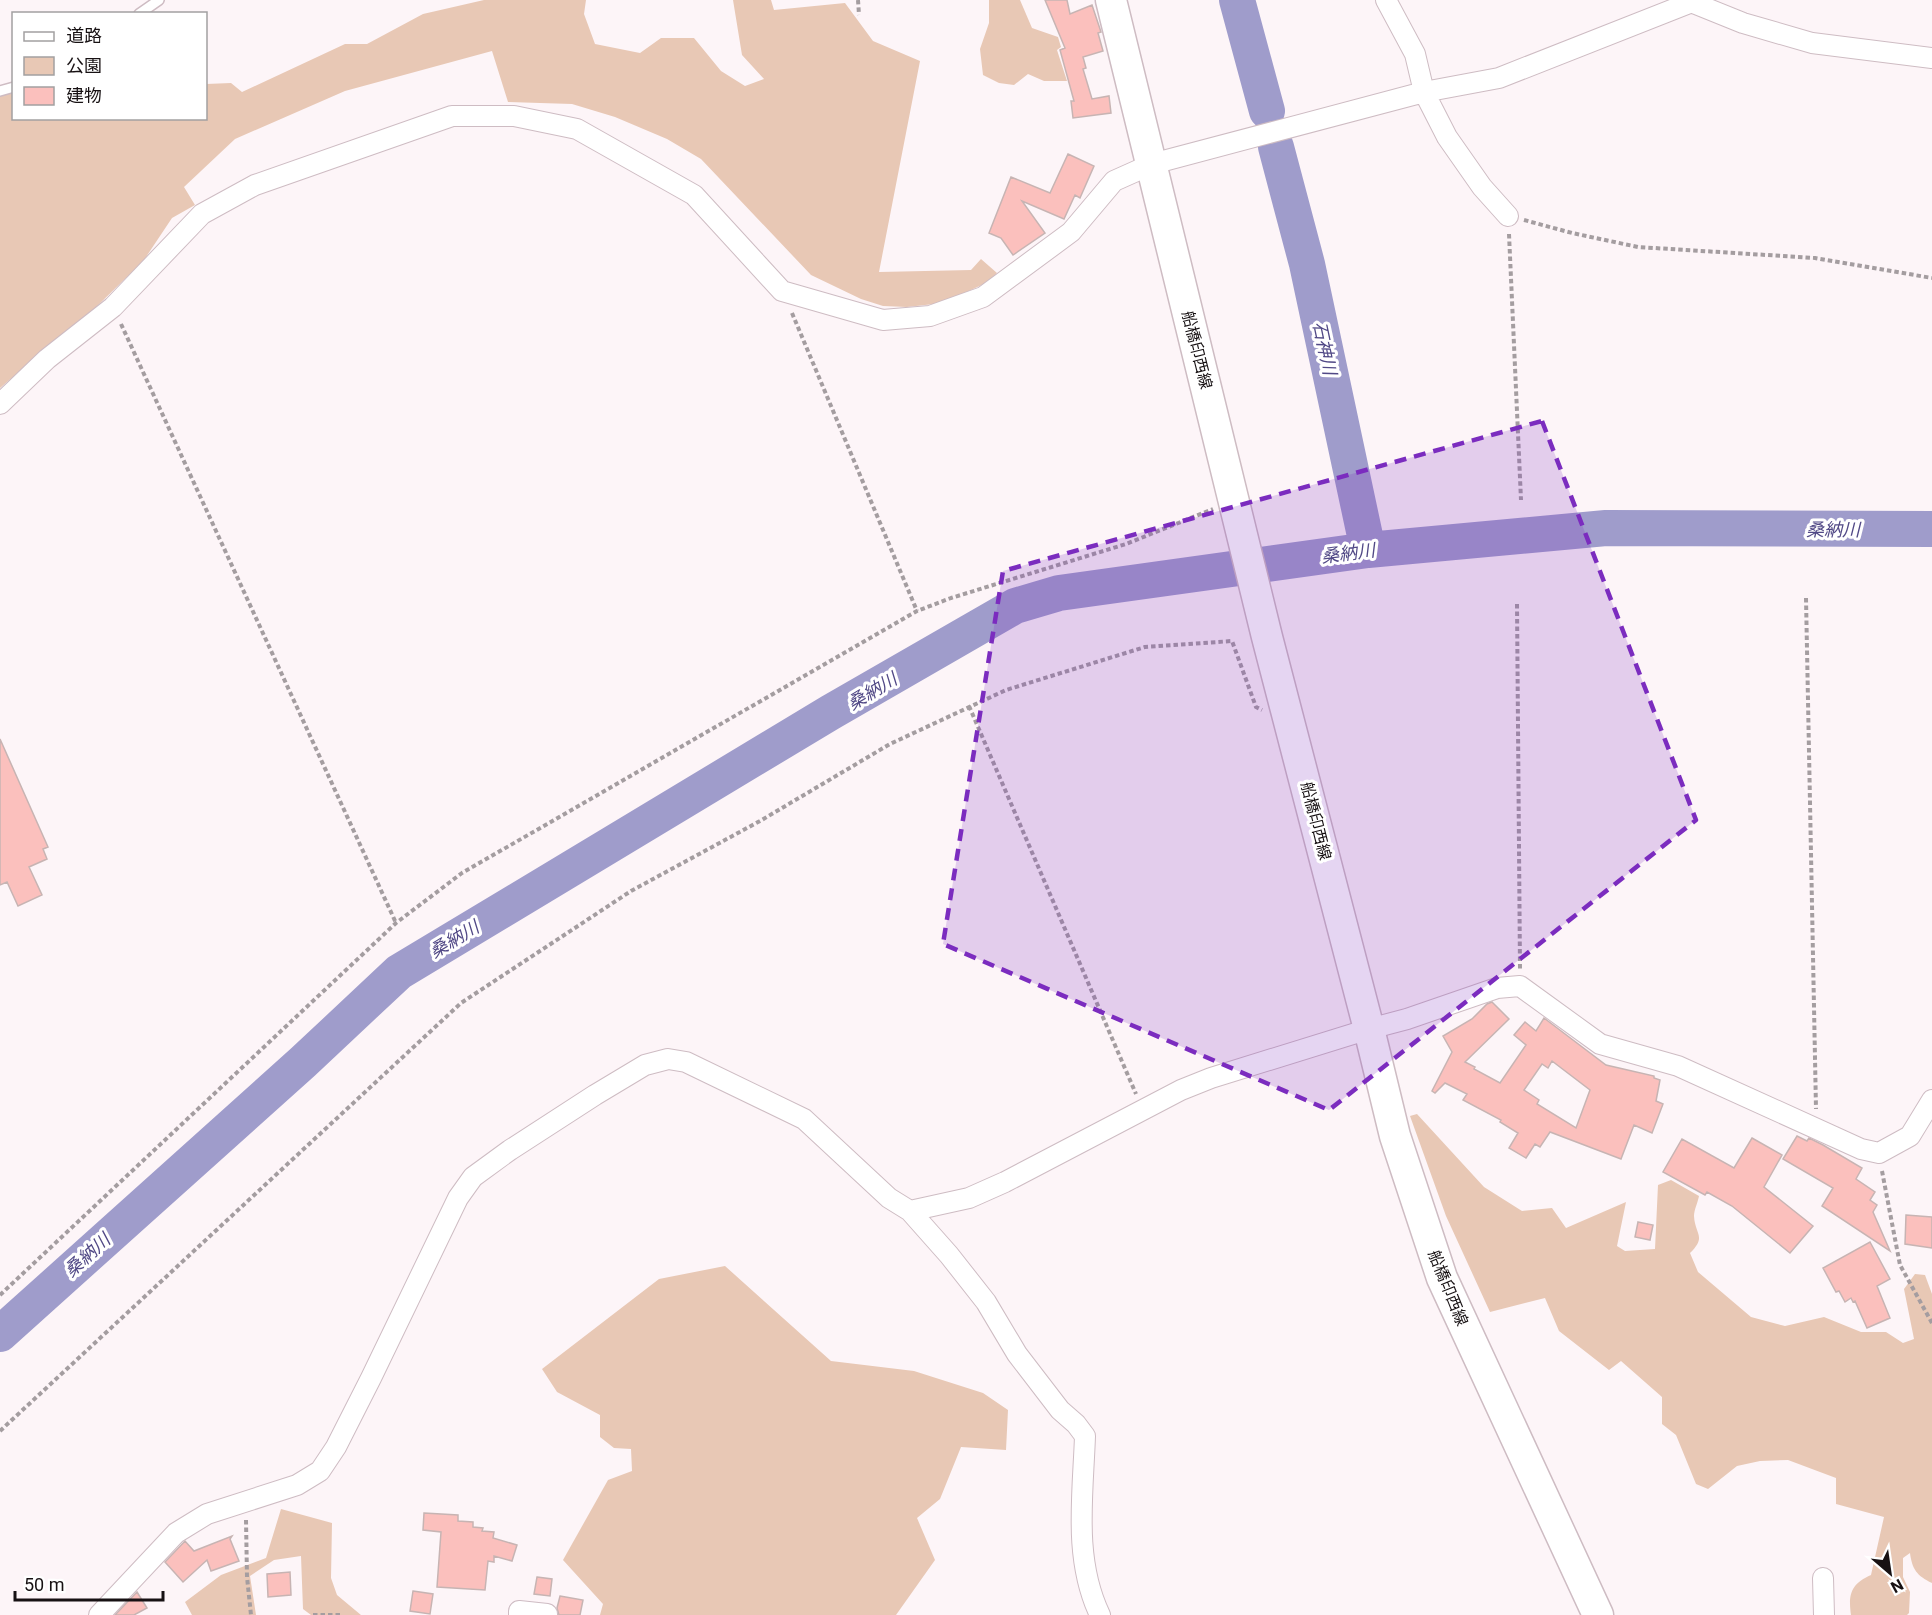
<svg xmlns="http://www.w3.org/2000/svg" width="1932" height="1615" font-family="Roboto,'Noto Sans JP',sans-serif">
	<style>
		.green { fill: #e8c8b5 }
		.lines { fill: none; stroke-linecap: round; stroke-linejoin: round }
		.river { stroke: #9f9ccb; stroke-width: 36 }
		.building { fill: #fbc0bd; stroke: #c7b4b3; stroke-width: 1.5; fill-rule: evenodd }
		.service-casing { stroke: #cebcc3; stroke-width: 12 }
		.minor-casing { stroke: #cebcc3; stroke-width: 22 }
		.primary-casing { stroke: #cebcc3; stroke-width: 33 }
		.path { stroke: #a49da0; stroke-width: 4; stroke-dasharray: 4.5 3; stroke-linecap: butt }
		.service { stroke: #fff; stroke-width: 9 }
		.minor { stroke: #fff; stroke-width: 20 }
		.primary { stroke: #fff; stroke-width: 30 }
		.marked { fill: #7b2cbf; fill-opacity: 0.2; stroke: #7b2cbf; stroke-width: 4.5; stroke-dasharray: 12 8; stroke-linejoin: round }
		.labels { text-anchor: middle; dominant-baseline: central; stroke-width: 6; stroke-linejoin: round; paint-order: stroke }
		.street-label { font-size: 16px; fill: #171113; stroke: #fff }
		.water-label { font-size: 18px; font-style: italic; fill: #514986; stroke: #fff }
	</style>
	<rect width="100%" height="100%" fill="#fdf5f8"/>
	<path class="green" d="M484,0h102l-2,14 11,30 45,9 21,-15h33l27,33 24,15 19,-7 -22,-24 -9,-55h38l3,10 71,-7 28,38 47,20 -41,211 92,-2 10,-11 16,14 -9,9 -45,21 -36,4 -24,-1 -22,-7 -50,-24 -110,-116 -34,-20 -52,-22 -43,-13 -64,-2 -16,-51 -147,40 -110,48 -51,48 11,18 -23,13 -28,42 -63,62 -53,42 -28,24v-294l13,-4 1,28h192v-34l25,-1 11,9 103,-48h22l56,-30z
		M989,0h31l12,28 26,9 3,10 -4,3 10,31h-23l-16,-7 -14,11 -15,-2 -16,-8 -3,-26 9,-26z
		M1417,1114l67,73 38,24 30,-3 14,20 60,-26 -9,44 8,5 30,-2 3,-64 13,-5 28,16c-1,6 -5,14 -5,20 1,19 13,20 -4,37l8,19 53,45 34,9 39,-9 37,15h25l17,11 11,-4 -10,-50 11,-15 10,1 7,19v289c-15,-7 -20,-14 -22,-30l-7,5v19l7,15 -1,21 -2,2h-56c-3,-21 0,-31 20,-40l13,-58 -48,-13v-26l-48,-18 -28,1 -23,5 -29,23 -12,-5 -20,-49 -14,-11v-27l-41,-36 -12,9 -50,-39 -14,-33 -55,14 -44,-96 -36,-100z
		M725,1266l106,95 83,10 69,22 25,17 -2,40 -45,-3 -21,52 -23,19 18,42 -39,55h-296l3,-11 -40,-44 45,-80 24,-9 -1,-22 -17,-1 -14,-11v-22l-43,-23 -15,-23 117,-90z
		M281,1509l51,14 -1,55 6,17 24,20h-50l-8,-6 -2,-53 -27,4 -24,16 6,39h-64l-7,-13 36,-27 45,-17z"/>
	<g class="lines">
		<path class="river" d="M1237,0l30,111
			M1276,147l31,117 61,286
			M0,1334l303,-272 96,-90 432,-260 184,-106 44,-13 309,-43 238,-22 326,1"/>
	</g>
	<path class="building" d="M1045,0h22l3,14 22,-9 9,27 -3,1 5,18 -20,6 3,11 -3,1 9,30 17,-3 2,17 -38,5 -2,-17h3l-14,-51 5,-2z
		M1068,154l26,12 -14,32 -5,-3 -11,24 -42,-18 23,32 -32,22 -12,-17 -12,-5 22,-56 39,16z
		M0,739l48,108 -5,2 4,10 -18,8 13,28 -24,11 -11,-24 -7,3z
		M1492,1002l17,17 -44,43 10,5 -1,2 26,14 26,-38 -12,-10 11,-13 11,9 8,-13 62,47 48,11v2l6,2 -4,21 7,3 -11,29 -18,-8 -13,34 -71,-27 -10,15 -5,-3 -9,14 -17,-10 9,-15 -18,-11 1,-2 -38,-20 4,-6 -22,-11 -10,10 -3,-2 20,-39 -9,-16 29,-17 15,-15zM1552,1061l38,29 -14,38 -39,-24 2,-4 -15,-10 18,-26 6,4z
		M1797,1136l10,5 2,-3 14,7 39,23 -6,11 19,13 -5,8 7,5 -4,7 17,39 -68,-45 11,-18 -50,-29z
		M1752,1138l30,17 -18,32 49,39 -23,27 -58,-47 -25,-14 -2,3 -42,-23 19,-33 52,29z
		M1906,1215l26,2v31l-27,-4z
		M1638,1222l15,3 -3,15 -15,-3z
		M1870,1242l20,37 -13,7 13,32 -23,10 -12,-27 -2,1 -2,-4 -6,4 -6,-11 -3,1 -13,-24z
		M424,1513l34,2v6l15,1v5l10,1 -1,3 12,1 -1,6 24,7 -5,16 -18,-5v6l-6,-1 -3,29 -48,-3 4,-55 -18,-2z
		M232,1536l-2,3 9,22 -28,10 -4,-11 -24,22 -18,-20 20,-21 9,10z
		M290,1572l1,23 -23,2 -1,-23z
		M537,1577l15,2 -2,17 -16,-2z
		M413,1591l20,3 -3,20 -20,-3z
		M137,1592l10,16 -13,7h-19z
		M560,1596l23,4 -3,15h-21l-2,-7z"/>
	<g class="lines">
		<defs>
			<path id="service" d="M139,14l20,-14
				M0,91l14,-4"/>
			<path id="minor" d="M1386,0l29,54 9,38 23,45 35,50 26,29
				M1691,2l52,21 69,20 120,15
				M0,404l47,-45 66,-52 89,-93 53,-29 197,-69h62l63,13 117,66 88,96 101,29 47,-4 53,-19 88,-65 43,-51 38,-17 272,-72 75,-14 198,-78
				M910,1211l39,44 37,47 31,52 43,56 16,14 9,12c-2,59 -12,123 15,179
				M1823,1578l1,37
				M99,1615l77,-82 31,-19 90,-29 23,-14 16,-24 35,-69 87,-180 15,-21 37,-27 85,-55 50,-30 23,-6 18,3 118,57 85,79 21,13 59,-13 36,-16 176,-92 30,-12 158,-49 38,-10 90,-31 23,-2 80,58 78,22 183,83 18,4 31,-17 22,-36
				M519,1615v-4l28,3"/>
			<path id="primary" d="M1111,0l156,637 102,392 26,107 47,142 156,337"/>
		</defs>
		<use href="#service" class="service-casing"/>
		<use href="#minor" class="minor-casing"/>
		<use href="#primary" class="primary-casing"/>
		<path class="path" d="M858,0l1,15
			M1524,220l48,13 66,14 177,11 117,20
			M1509,234l12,266
			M792,313l125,298
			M121,324l275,599
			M1806,598l10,511
			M1517,604l3,365
			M969,706l167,388
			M1882,1171l18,94 32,58
			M0,1295l396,-372 66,-50 455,-262 34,-13 175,-54 87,-35
			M0,1431l461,-428 170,-112 129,-70 130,-77 116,-54 139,-43 87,-6 24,66 6,3
			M246,1520l1,57 4,38
			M313,1615h30"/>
		<use href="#service" class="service"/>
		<use href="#minor" class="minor"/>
		<use href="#primary" class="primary"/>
	</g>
	<path class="marked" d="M1542,421l154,399 -367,290 -386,-166 60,-373z"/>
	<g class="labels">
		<g class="street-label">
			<text transform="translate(1197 350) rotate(76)">船橋印西線</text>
			<text transform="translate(1316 821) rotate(76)">船橋印西線</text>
			<text transform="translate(1448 1288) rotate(68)">船橋印西線</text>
		</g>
		<g class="water-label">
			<text transform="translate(1325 348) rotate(78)">石神川</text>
			<text x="1833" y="529">桑納川</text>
			<text transform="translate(1348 553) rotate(-7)">桑納川</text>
			<text transform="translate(872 691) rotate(-31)">桑納川</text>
			<text transform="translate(454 939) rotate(-31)">桑納川</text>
			<text transform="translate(87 1255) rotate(-42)">桑納川</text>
		</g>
	</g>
	<rect x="12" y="12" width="195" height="108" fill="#ffffff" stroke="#a2a0a1" stroke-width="1.5"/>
	<rect x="24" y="32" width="30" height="9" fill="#ffffff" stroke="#a2a0a1" stroke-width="1.5"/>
	<text x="66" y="42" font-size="18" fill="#171113">道路</text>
	<rect x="24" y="57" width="30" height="18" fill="#e8c8b5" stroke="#a2a0a1" stroke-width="1.5"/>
	<text x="66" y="72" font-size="18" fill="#171113">公園</text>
	<rect x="24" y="87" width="30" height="18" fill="#fbc0bd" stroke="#a2a0a1" stroke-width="1.5"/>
	<text x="66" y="102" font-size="18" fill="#171113">建物</text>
	<g transform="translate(1890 1573) rotate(151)" stroke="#ffffff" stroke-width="4.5" paint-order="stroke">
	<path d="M0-4.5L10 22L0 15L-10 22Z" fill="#171113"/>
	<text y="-9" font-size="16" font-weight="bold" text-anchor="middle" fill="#171113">N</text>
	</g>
	<path d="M15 1591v9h148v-9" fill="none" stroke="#171113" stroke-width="3"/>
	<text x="24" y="1591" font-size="18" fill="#171113" stroke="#ffffff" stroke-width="4.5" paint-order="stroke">50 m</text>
</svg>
